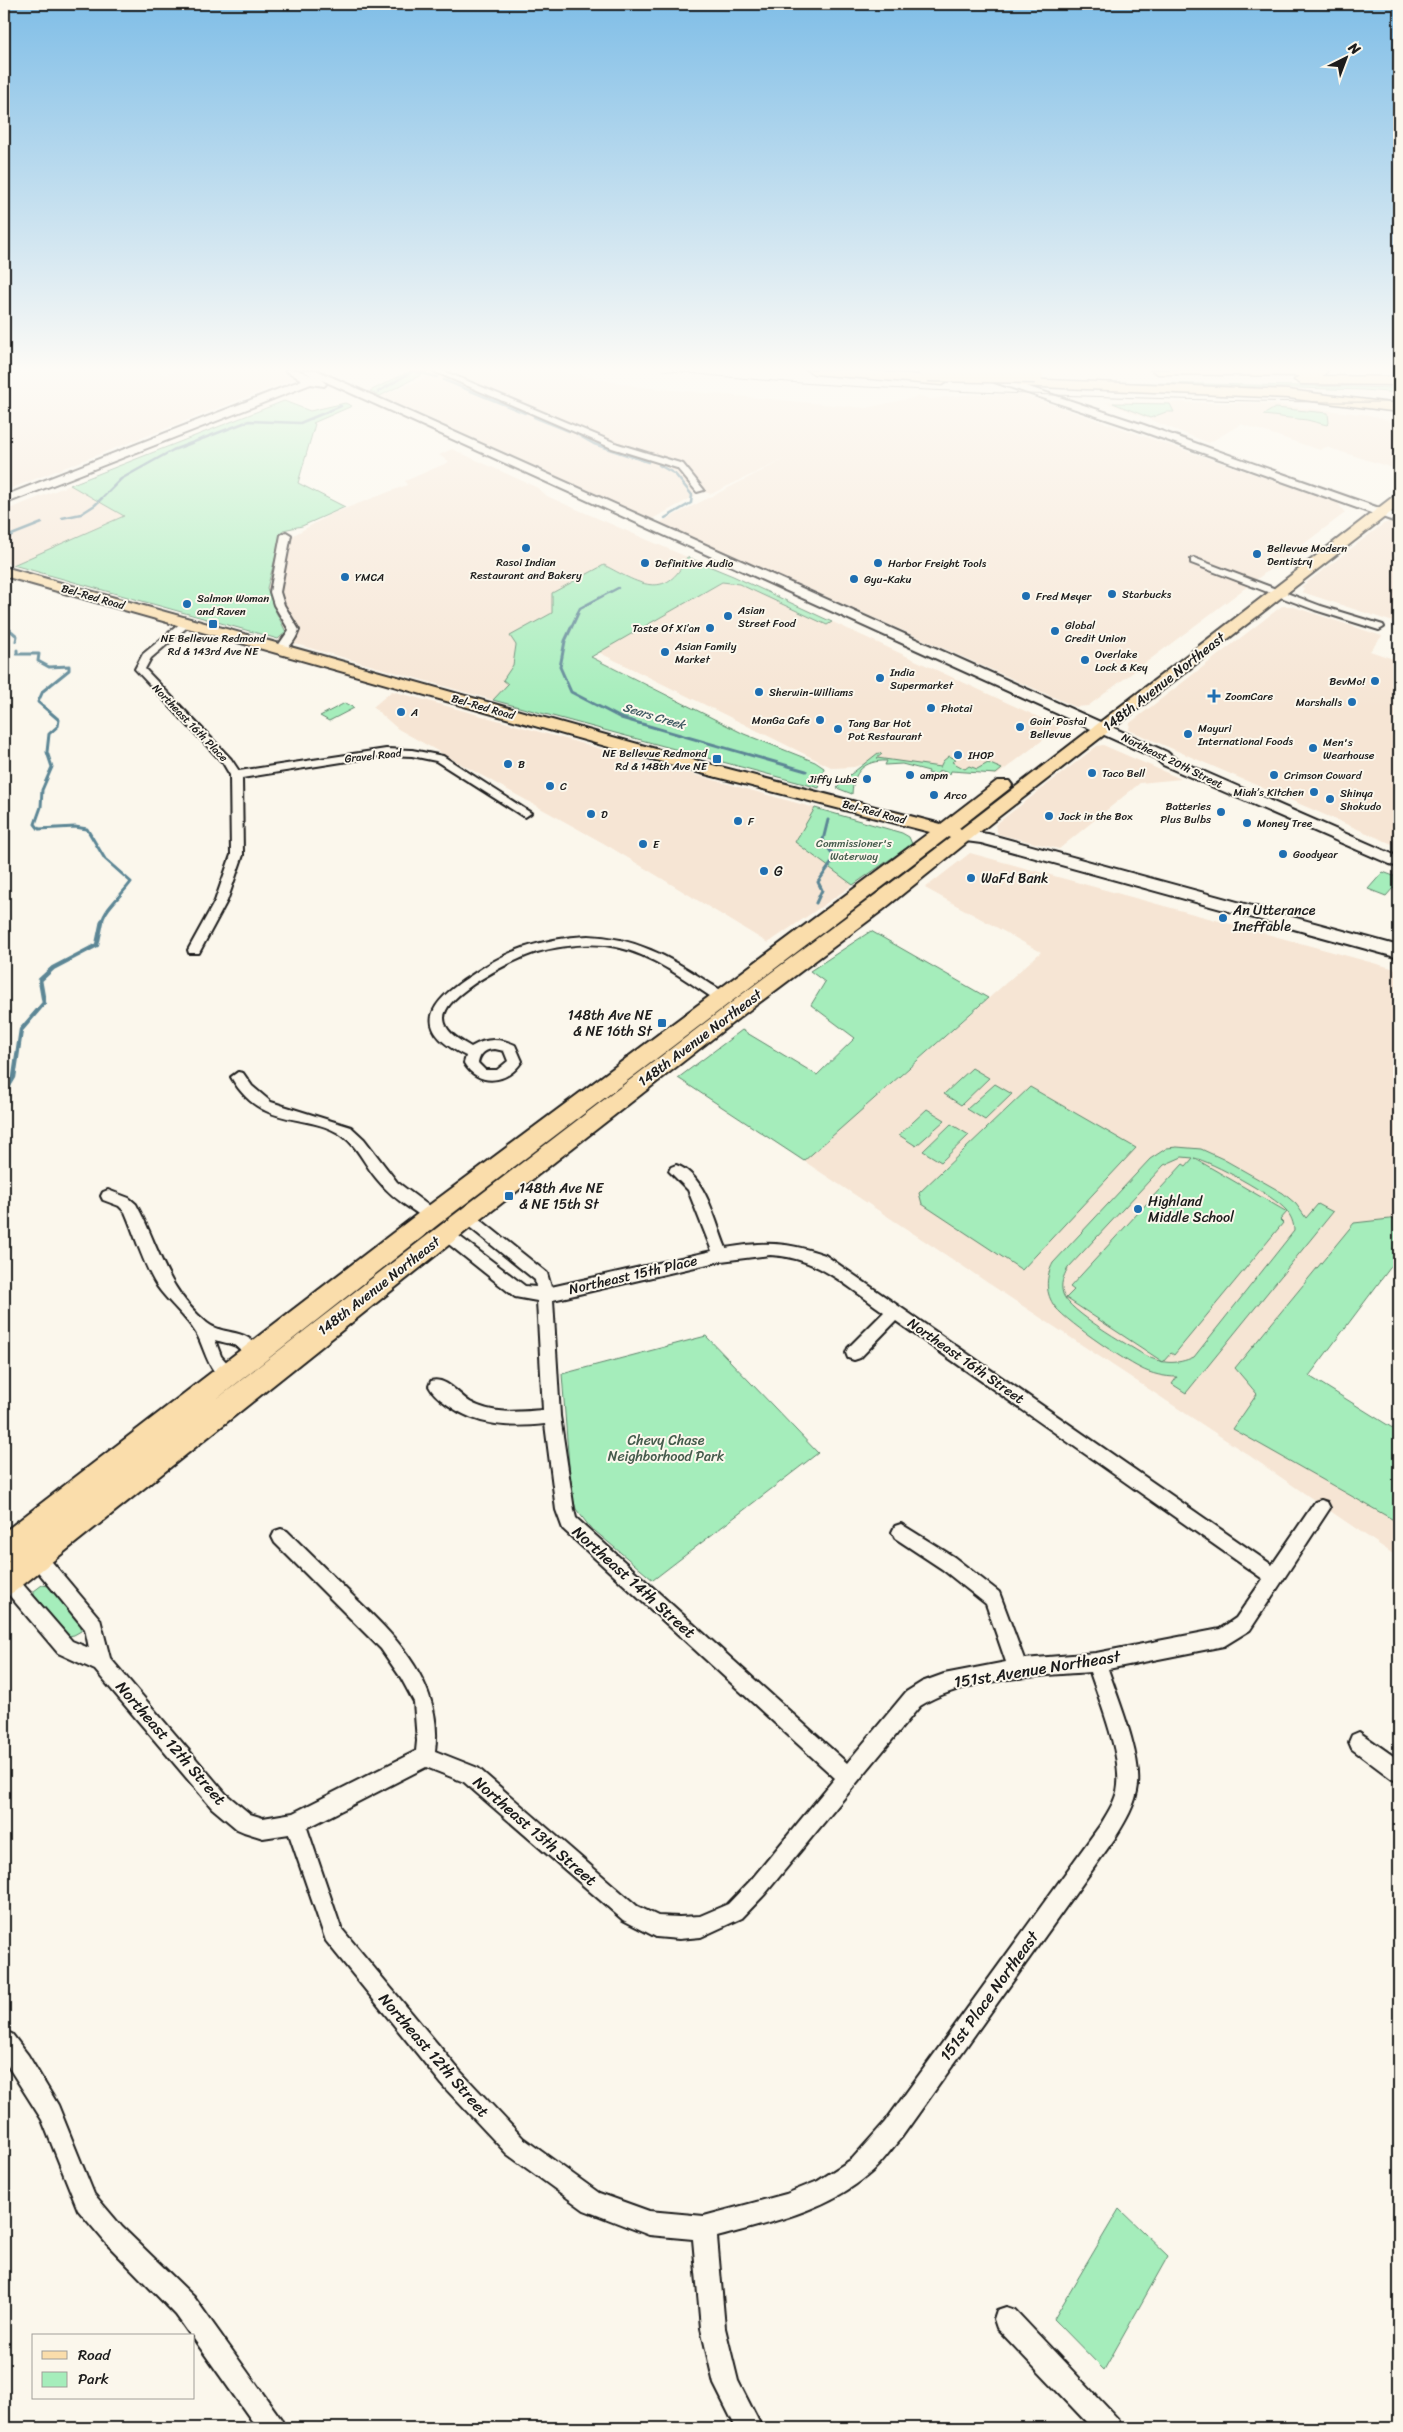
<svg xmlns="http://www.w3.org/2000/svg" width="1403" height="2432" font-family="Sriracha,sans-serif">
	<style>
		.built { fill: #f6e5d4 }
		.green { fill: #a5edbb; stroke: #60846c; fill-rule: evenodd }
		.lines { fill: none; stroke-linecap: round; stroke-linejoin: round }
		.stream-far2 { stroke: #5b8695; stroke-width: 2.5 }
		.stream-far1 { stroke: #5b8695; stroke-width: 3 }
		.stream { stroke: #5b8695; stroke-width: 4.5 }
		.minor-casing { stroke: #1c1c1c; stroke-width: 4 }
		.secondary-casing { stroke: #1c1c1c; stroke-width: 4 }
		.primary-casing { stroke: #1c1c1c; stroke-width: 4 }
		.motorway-casing { stroke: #1c1c1c; stroke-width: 3 }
		.minor { fill: #fbf7ec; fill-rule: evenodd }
		.secondary { fill: #fbf7ec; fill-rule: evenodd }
		.primary { fill: #faddab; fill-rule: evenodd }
		.motorway { fill: #faddab; fill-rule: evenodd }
		.tram { stroke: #1c1c1c; stroke-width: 1 }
		.motorway-bridge-casing { stroke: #1c1c1c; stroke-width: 19; stroke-linecap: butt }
		.motorway-bridge { stroke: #faddab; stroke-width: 16 }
		.poi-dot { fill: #1f6fb2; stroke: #fbf7ec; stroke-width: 2 }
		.labels { text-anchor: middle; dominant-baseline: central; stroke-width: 4; stroke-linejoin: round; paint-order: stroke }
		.far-poi-label { font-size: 11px; fill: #1c1c1c; stroke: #fbf7ec; text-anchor: start }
		.far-street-label { font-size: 11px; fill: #1c1c1c; stroke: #fbf7ec }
		.far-park-label { font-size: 11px; fill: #455b4c; stroke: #fbf7ec }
		.far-water-label { font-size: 12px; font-style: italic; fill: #415a63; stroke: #fbf7ec }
		.street-label { font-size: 14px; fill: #1c1c1c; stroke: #fbf7ec }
		.poi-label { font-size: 14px; fill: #1c1c1c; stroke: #fbf7ec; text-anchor: start }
		.park-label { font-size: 14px; fill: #455b4c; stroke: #fbf7ec }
		.near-street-label { font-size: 16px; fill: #1c1c1c; stroke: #fbf7ec }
	</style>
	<rect width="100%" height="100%" fill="#fbf7ec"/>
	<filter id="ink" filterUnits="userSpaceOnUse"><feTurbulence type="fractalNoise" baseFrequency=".02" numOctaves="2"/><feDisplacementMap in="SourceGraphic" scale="10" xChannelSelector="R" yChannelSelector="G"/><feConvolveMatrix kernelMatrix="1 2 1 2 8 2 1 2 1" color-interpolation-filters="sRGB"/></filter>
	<g filter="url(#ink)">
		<path class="built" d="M4,370h160l-6,2 6,3 15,-5h98l17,9 -290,112z
			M422,370h133l85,17 226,21 55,-12 9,3 43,-5 51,1 314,108 7,10 -257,193 -12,1 -417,-184 128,-65 -76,36 -20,-6 4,8 -43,23 -272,-123 54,-21z
			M1105,402l155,1 110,12 29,9v46l-73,-23 -6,3 -79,-26 -32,19z
			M452,449l86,39 9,8 20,9 120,52 -7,15 -17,12 -18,1 -41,-20 -52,48 -42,23 6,9 -3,20 -10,15 6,4 -16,16 -215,-61 8,-8 -10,-19 -9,-24 11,-44 53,-30 76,-29 -2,-4 44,-19 -10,-7z
			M70,485l54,31 -111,49 -9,-3v-51z
			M1389,522l10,4v90l-6,6 -91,-30 2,-4 -3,-1 82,-63z
			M733,576l327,151 -63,48 -120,-15 -23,7 -21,1 -235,-116z
			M1282,606h9l91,30 -12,15 29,10v186l-270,-117 1,-7z
			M392,691l423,117 -20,34 58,43 -85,58 -163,-99 -207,-115 -25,-22z
			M1103,745l78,34 -41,4 -81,66 -61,-15 -3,-9 102,-79z
			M970,853l429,117v286l-90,120 90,56v126l-152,-104 -569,-376 64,-48 126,75 173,-153 -116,-64z"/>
		<path class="green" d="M412,370l15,2 -47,24 -10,-5z
			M1108,382l291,6v5l-36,-3z
			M284,401l26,10 35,-8 7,3 -39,17 2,1 -17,59 47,24 -43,19 -19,4 -16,58 9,24 10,20 -8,7 -265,-74 111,-49 -54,-31z
			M1113,403l57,1 4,8h-8l-16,6z
			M1275,408l53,5 1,10 -2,2 -20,-5 -44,-5z
			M687,557l46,19 99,46 -5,3 -88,-41 -17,-2 -131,75 153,77 71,28 9,6 -5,20 -326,-88 15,-16 -5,-4 10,-15 3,-20 -6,-9 42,-23v-20l52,-28c33,17 62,38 83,-8z
			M345,703l9,5 -25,13 -9,-5z
			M878,753l4,1 -5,4 63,9 3,-6 6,-5 7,3 -4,3 13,7 4,-3 8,3 11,-6 14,6 -6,5 -45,-3 -1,3 -10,-4 -4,5 -8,-2 1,-2 -27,-7 -17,1 2,-4c-23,-1 -34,11 -35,33l-15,-6 9,-10z
			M815,808l87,25 7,4 3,7 -59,41 -58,-43z
			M1383,872l16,6v13l-6,-3 -7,8 -18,-7z
			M871,931l117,67 -184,163 -126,-83 64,-48 75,45 38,-37 -44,-33 14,-23 -15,-11z
			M972,1068l17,10 -28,27 -17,-11z
			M995,1084l17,10 -27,26 -18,-11z
			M1030,1087l106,61 -114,122 -100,-66 -3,-11z
			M927,1109l18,11 -29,26 -17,-11z
			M951,1124l18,11 -28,27 -18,-11z
			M1177,1147l24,2 22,10 60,34 13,11 10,14 12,-14 15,8 -147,181 -14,-9 5,-7c-12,0 -26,-3 -37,-9 -18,-9 -78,-49 -87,-64 -8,-13 -7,-28 0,-41l97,-104 17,-11zM1182,1157l11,1 -7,8 -3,-2 -113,123 4,3 -8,8 97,64 8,-9 3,2 109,-132 -3,-3 7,-8 -93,-54c17,3 80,38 92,52 5,6 8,13 8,21l-100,126c-18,8 -32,7 -50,-2 -17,-11 -75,-43 -81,-61 -3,-10 0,-17 5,-26l96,-103z
			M1399,1218v38l-90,120 90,56v91l-166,-94 24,-35 -22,-26 119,-145z
			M706,1336l112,117 -165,127 -64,-54 -13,-17 -5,-17 -9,-118z
			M42,1585l7,1 32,38v7l-7,4 -6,1 -34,-40v-5z
			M1119,2209l49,47 -64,114 -50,-51z"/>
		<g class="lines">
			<path class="stream-far2" d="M444,380l81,33
				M378,392l35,-21 24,6
				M534,417l35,14
				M578,435l16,9 54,18
				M659,465l16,9 17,21 -1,8 -26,15
				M62,518l19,-4 14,-9 26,-26 52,-29 76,-29 51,2 41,-17
				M4,538l38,-15
				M577,614l3,-6 38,-20"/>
			<path class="stream-far1" d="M578,613l-13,28 -5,26 11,25 50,26 185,53
				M4,625l13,11 -1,5
				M17,650v4h22l-1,7 11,6 20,-1v4l-26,21 -5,11 21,18 -1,6 -9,8 -2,18 5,15 -10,23 -1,17 -6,17 4,5 36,-2 12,2 18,30 26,23c-9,13 -26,26 -29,40
				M816,903l6,-13 -4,-8 17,-24 -12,-18 5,-20"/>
			<path class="stream" d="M4,1094l10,-17 7,-47 23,-27 -4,-23 13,-12 44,-23 5,-24"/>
			<defs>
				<path id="minor" d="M431,370h10l177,74 65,20 21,26 -7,2 -20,-24 -65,-20z
					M286,532l5,3 -11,57 4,13 15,25c-3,9 -10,20 -19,23l-5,-3 14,-20 -15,-25 -4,-13 11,-57z
					M1194,558l127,48 62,19 1,2 -5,3 -64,-20 -124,-47v-4z
					M182,622l9,2 -40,34 -6,11 86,90 8,12 147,-22 26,1 31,6 88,57 -6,4 -4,-2 -85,-54 -24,-5 -26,-1 -144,23 1,77 -16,46 -28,52h-10l-1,-3 27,-49 16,-46 -1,-80 -7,-12 -88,-94 8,-15z
					M588,936c45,1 82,21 118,45 7,5 17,9 22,16l-2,3h-10c-34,-22 -69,-50 -111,-55 -22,-2 -46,1 -68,7 -21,6 -93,42 -93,66 0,14 17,23 27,29 14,-9 29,-9 44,-2l7,16c-14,23 -44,26 -58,2l2,-7c-57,-28 -35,-55 6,-81 16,-11 33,-21 51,-27 21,-7 43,-11 65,-12zM495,1049l9,2 4,10 -11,9h-12l-7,-7c2,-10 8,-14 17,-14z
					M238,1072l5,1 9,13 19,16 80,25 13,12 33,43 40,30 3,4 -3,4c-9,3 -16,-4 -23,-9 -14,-9 -27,-19 -38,-33 -10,-12 -16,-26 -27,-37 -35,-33 -85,-6 -118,-64z
					M676,1165c30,10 39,57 50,83 39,-7 62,-6 99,7l447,310 43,-63 6,-2 6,2 3,6 -80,122 -26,16 -116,23c10,30 33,85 30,116 -2,19 -13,37 -23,53l-214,300c-11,12 -20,27 -33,37 -42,36 -100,48 -151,62l8,91 13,53 24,47h-26l-22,-44 -13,-56 -8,-89 -44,-4 -65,-25 -77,-56 -63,-67 -118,-146 -37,-107 -26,4 -19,-6 -7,-3 -25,-21 -117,-138 -37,-17 -54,-64v-17l3,-2 6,3 59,68 17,7 -4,-19 -55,-67 -3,-6 3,-6 6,-2 6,2 58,69 10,39 116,136 24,20 13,4 30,-5 123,-62 1,-10 -3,-39 -13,-24 -20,-29 -106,-106 -3,-6 3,-6 6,-2 6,2c22,22 44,43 66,65 44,42 91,89 82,155l43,17 159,138 21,10 21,1 21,-1 28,-12 23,-24 84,-102 -272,-249 -7,-19 -11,-86c-36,4 -67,2 -97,-19 -7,-5 -15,-11 -19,-19l2,-5c14,-5 28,14 39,21 23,13 49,10 73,8l-6,-109 -22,-4 -74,-59 -3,-4 3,-4 5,-2 5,2 74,56 11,1 -1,-7 -73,-59 -3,-4 3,-4h10l75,60 4,14 161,-36 -24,-61 -19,-19 2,-4zM770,1255c48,2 76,31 114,57l-36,36 -2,5 2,5 6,2 6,-2 36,-37 367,258 -27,39 -16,11 -124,24 -72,6 -25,-67 -45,-35 -53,-33 -6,2 -3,6 3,6 47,31 44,35 20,58 -62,12 -22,8 -16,10 -59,71 -271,-245 -2,-8 -14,-94 -7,-116 168,-39zM1090,1672c10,30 31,82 28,113 -1,14 -10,27 -17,39l-216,298 -33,37 -34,22 -32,13 -82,22 -55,-5 -50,-18 -76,-55 -63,-67 -119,-143 -34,-100 119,-61 38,15 159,138 33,17 23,2 22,-2 41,-19 23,-24 155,-188c44,-28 118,-30 170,-34z
					M108,1190l21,8 7,6c24,44 29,84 71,119 17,14 42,3 55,31l-2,5c-13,4 -15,-7 -24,-13 -6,-3 -15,-4 -21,-6l6,16 15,17 -2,5c-24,8 -29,-32 -38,-45 -10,-17 -28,-31 -39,-47 -14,-22 -22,-51 -32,-74l-6,-6 -16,-6 -2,-4 2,-4z
					M1359,1732l40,28v22l-7,-3 -40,-30 -3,-7 3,-7z
					M4,2031l8,3 16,21 30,50 36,89 28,33 72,70 87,122 4,9h-28l-63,-89v-3h-3l-15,-21 -70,-72 -28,-33 -36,-90 -38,-60z
					M1006,2307l9,3 103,109 4,9h-30l-95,-100 -3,-9 3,-9z"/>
				<path id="secondary" d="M285,370h13l14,6 -10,-6h14l851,382 8,7 224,98v11l-236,-103 -8,-7 -833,-378 4,4 -2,2 -13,-2 -307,120v-8l298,-116z
					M977,370l164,54 258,91v8l-266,-95 -160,-53 -2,-2z
					M964,831l24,3 411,112v12l-418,-115 -23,-3 -2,-4 2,-4z"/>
				<path id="primary" d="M1399,495v11l-402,312 -113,91 -140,105 -269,210 -461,368 -10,4v-31l6,-5 -6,2v-30l420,-323 506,-377 -229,-59 -697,-197v-9l709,198 228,59 56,-43h12l3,4 -3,4 -50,39 2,1 433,-333zM948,837l2,1c-77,60 -157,117 -235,177 -168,128 -336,257 -502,387l227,-179z"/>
				<path id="motorway" d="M807,370h53l82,7 7,4 -7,4 -128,-11z
					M1151,370h175l1,2 -5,4 77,1v8l-98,-1 -7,-4 5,-4 -141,-2z
					M1023,379l265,11 111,14v8l-111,-14 -270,-12 -2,-3 2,-3z"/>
			</defs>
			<use href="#minor" class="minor-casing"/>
			<use href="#secondary" class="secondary-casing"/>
			<use href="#primary" class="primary-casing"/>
			<use href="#motorway" class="motorway-casing"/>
			<use href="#minor" class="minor"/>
			<use href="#secondary" class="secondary"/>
			<use href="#primary" class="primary"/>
			<use href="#motorway" class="motorway"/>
			<path class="tram" d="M663,370c130,16 261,20 392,25 115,4 229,8 344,7"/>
			<defs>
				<path id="motorway-bridge" d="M927,373l108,2"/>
			</defs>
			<use href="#motorway-bridge" class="motorway-bridge-casing"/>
			<use href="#motorway-bridge" class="motorway-bridge"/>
		</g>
	</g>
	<linearGradient id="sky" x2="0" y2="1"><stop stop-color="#80bee7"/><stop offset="0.52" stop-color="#fdfbf6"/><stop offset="1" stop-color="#fdfbf6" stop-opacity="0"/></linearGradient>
	<rect width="1403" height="710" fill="url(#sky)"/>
	<g class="poi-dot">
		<circle cx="526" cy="548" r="5"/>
		<circle cx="1257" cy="554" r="5"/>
		<circle cx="645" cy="563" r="5"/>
		<circle cx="878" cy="563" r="5"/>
		<circle cx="345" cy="577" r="5"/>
		<circle cx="854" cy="579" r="5"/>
		<circle cx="1112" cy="594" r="5"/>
		<circle cx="1026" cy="596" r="5"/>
		<circle cx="187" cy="604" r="5"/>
		<circle cx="728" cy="616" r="5"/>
		<rect x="208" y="619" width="10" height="10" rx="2.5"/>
		<circle cx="710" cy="628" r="5"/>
		<circle cx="1055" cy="631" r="5"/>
		<circle cx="665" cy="652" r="5"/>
		<circle cx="1085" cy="660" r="5"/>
		<circle cx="880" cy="678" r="5"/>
		<circle cx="1375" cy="681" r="5"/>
		<circle cx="759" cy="692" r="5"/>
		<path d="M1211.5 688.5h5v5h5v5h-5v5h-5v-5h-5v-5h5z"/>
		<circle cx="1352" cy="702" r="5"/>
		<circle cx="931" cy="708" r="5"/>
		<circle cx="401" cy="712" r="5"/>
		<circle cx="820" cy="720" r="5"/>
		<circle cx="1020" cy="727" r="5"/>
		<circle cx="838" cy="729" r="5"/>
		<circle cx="1188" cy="734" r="5"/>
		<circle cx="1313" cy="748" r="5"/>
		<circle cx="958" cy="755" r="5"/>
		<rect x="712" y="754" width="10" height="10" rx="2.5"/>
		<circle cx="508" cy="764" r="5"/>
		<circle cx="1092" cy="773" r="5"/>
		<circle cx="910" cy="775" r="5"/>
		<circle cx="1274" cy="775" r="5"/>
		<circle cx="867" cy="779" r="5"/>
		<circle cx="550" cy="786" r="5"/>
		<circle cx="1314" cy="792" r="5"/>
		<circle cx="934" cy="795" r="5"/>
		<circle cx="1330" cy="799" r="5"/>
		<circle cx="1221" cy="812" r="5"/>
		<circle cx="591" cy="814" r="5"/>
		<circle cx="1049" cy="816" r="5"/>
		<circle cx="738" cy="821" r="5"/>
		<circle cx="1247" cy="823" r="5"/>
		<circle cx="643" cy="844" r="5"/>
		<circle cx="1283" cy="854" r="5"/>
		<circle cx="764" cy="871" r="5"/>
		<circle cx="971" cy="878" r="5"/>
		<circle cx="1223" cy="918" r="5"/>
		<rect x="657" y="1018" width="10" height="10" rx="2.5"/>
		<rect x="504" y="1191" width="10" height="10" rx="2.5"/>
		<circle cx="1138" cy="1209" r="5"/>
	</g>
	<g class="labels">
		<g class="far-poi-label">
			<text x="1267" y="548">Bellevue Modern<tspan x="1267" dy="13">Dentistry</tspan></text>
			<text x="526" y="562" text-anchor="middle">Rasoi Indian<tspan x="526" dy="13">Restaurant and Bakery</tspan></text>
			<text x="655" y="563">Definitive Audio</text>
			<text x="888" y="563">Harbor Freight Tools</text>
			<text x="355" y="577">YMCA</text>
			<text x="864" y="579">Gyu-Kaku</text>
			<text x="1122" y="594">Starbucks</text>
			<text x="1036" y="596">Fred Meyer</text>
			<text x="197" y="598">Salmon Woman<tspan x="197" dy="13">and Raven</tspan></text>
			<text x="738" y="610">Asian<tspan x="738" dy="13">Street Food</tspan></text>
			<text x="1065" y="625">Global<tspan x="1065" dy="13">Credit Union</tspan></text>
			<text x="700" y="628" text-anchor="end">Taste Of Xi’an</text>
			<text x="213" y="638" text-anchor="middle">NE Bellevue Redmond<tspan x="213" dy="13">Rd &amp; 143rd Ave NE</tspan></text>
			<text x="675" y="646">Asian Family<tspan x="675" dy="13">Market</tspan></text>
			<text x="1095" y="654">Overlake<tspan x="1095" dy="13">Lock &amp; Key</tspan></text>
			<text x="890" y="672">India<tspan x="890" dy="13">Supermarket</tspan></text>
			<text x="1365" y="681" text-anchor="end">BevMo!</text>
			<text x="769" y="692">Sherwin-Williams</text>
			<text x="1225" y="696">ZoomCare</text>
			<text x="1342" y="702" text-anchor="end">Marshalls</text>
			<text x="941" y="708">Photai</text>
			<text x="411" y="712">A</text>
			<text x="810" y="720" text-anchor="end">MonGa Cafe</text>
			<text x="1030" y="721">Goin’ Postal<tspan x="1030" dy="13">Bellevue</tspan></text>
			<text x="848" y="723">Tang Bar Hot<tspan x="848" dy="13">Pot Restaurant</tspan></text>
			<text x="1198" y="728">Mayuri<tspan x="1198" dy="13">International Foods</tspan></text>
			<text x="1323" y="742">Men's<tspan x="1323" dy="13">Wearhouse</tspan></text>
			<text x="707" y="753" text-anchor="end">NE Bellevue Redmond<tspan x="707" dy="13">Rd &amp; 148th Ave NE</tspan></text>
			<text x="968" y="755">IHOP</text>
			<text x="518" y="764">B</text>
			<text x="1102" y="773">Taco Bell</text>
			<text x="920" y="775">ampm</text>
			<text x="1284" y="775">Crimson Coward</text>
			<text x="857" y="779" text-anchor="end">Jiffy Lube</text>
			<text x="560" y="786">C</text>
			<text x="1304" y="792" text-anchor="end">Miah’s Kitchen</text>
			<text x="1340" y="793">Shinya<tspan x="1340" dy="13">Shokudo</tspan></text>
			<text x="944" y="795">Arco</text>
			<text x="1211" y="806" text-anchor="end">Batteries<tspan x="1211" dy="13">Plus Bulbs</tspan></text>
			<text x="601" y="814">D</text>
			<text x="1059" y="816">Jack in the Box</text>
			<text x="748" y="821">F</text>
			<text x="1257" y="823">Money Tree</text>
			<text x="653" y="844">E</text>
			<text x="1293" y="854">Goodyear</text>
		</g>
		<g class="far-street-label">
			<text transform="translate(93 597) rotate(16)">Bel-Red Road</text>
			<text transform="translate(483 707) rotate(16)">Bel-Red Road</text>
			<text transform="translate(190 723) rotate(46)">Northeast 16th Place</text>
			<text transform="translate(373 756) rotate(-6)">Gravel Road</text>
			<text transform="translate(1172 761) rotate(26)">Northeast 20th Street</text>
			<text transform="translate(874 812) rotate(15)">Bel-Red Road</text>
		</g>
		<g class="far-park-label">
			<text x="854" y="843">Commissioner's<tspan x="854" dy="13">Waterway</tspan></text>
		</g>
		<g class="far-water-label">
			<text transform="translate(654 716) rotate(17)">Sears Creek</text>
		</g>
		<g class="street-label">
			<text transform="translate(1164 682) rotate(-38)">148th Avenue Northeast</text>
			<text transform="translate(700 1038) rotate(-37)">148th Avenue Northeast</text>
			<text transform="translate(633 1275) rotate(-13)">Northeast 15th Place</text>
			<text transform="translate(379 1286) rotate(-38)">148th Avenue Northeast</text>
			<text transform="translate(966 1361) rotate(35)">Northeast 16th Street</text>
		</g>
		<g class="poi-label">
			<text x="774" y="871">G</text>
			<text x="981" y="878">WaFd Bank</text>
			<text x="1233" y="910">An Utterance<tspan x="1233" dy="16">Ineffable</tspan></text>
			<text x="652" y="1015" text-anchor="end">148th Ave NE<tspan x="652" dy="16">&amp; NE 16th St</tspan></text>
			<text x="519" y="1188">148th Ave NE<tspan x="519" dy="16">&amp; NE 15th St</tspan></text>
			<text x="1148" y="1201">Highland<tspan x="1148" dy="16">Middle School</tspan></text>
		</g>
		<g class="park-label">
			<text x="666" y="1440">Chevy Chase<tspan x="666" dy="16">Neighborhood Park</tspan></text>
		</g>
		<g class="near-street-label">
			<text transform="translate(634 1582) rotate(42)">Northeast 14th Street</text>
			<text transform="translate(1037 1669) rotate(-9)">151st Avenue Northeast</text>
			<text transform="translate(171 1743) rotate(49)">Northeast 12th Street</text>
			<text transform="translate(535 1831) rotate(41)">Northeast 13th Street</text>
			<text transform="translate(989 1996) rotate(-54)">151st Place Northeast</text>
			<text transform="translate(434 2055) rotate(49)">Northeast 12th Street</text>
		</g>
	</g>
	<rect width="1403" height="2432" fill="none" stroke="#fbf7ec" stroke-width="20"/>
	<rect x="10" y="10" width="1383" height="2412" fill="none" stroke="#1c1c1c" stroke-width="2" filter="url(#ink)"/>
	<rect x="32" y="2334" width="162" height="65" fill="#fbf7ec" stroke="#a29f99"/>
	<rect x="42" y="2351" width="25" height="8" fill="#faddab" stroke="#a29f99"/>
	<text x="78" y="2360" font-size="15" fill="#1c1c1c">Road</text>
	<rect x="42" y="2372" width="25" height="15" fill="#a5edbb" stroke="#a29f99"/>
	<text x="78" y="2384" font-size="15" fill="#1c1c1c">Park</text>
	<g transform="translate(1346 58) rotate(42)" stroke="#fbf7ec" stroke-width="4" paint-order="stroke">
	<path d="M0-4L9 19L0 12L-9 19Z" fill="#1c1c1c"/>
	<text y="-8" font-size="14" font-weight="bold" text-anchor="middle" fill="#1c1c1c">N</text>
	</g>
</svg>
